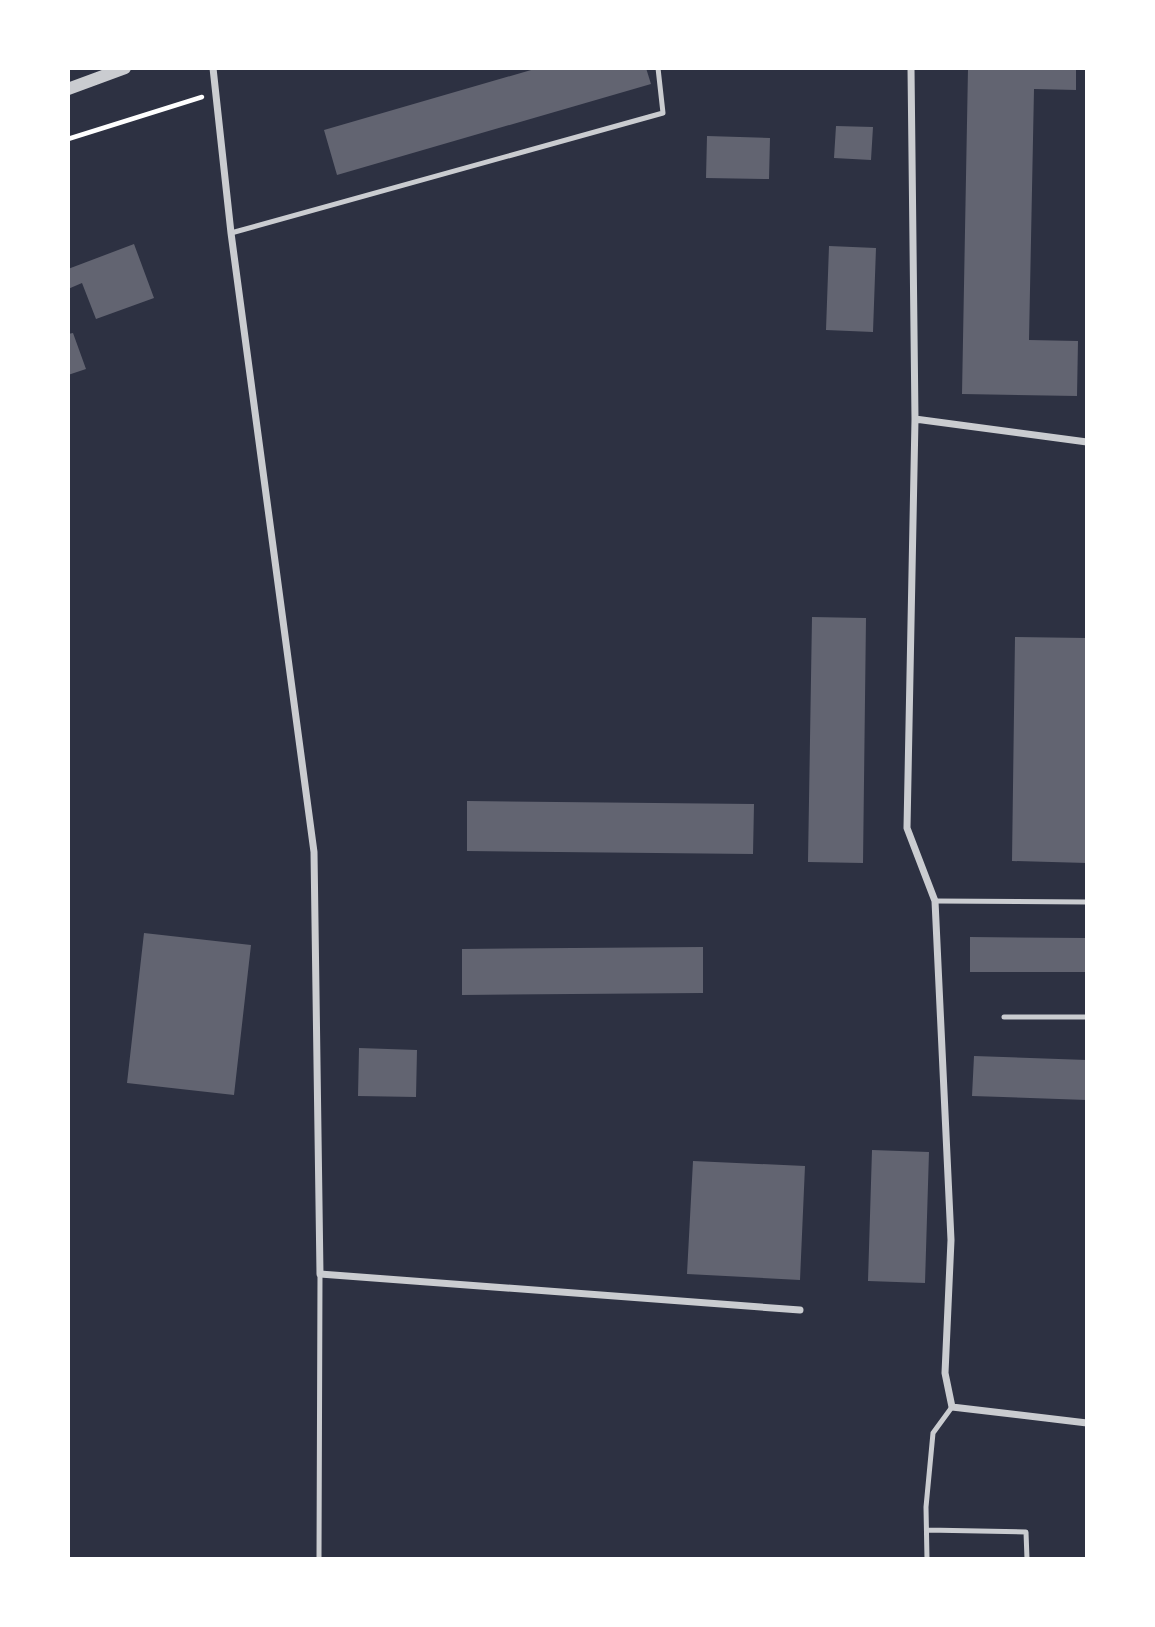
<svg xmlns="http://www.w3.org/2000/svg" width="1155" height="1627" font-family="Helvetica,sans-serif">
	<style>
		.building { fill: #626471 }
		.lines { fill: none; stroke-linecap: round; stroke-linejoin: round }
		.path { stroke: #fff; stroke-width: 4.5 }
		.service { stroke: #caccd0; stroke-width: 5 }
		.minor { stroke: #caccd0; stroke-width: 7 }
		.tertiary { stroke: #caccd0; stroke-width: 12 }
	</style>
	<rect width="100%" height="100%" fill="#2d3142"/>
	<path class="building" d="M538,68h108l5,16 -314,91 -13,-45z
		M968,68h108v22l-42,-1 -5,251 49,1 -1,55 -115,-2z
		M836,126l37,1 -2,33 -37,-2z
		M707,136l63,2 -1,41 -63,-1z
		M134,244l20,54 -58,21 -14,-36 -14,6v-20z
		M829,246l47,2 -3,84 -47,-2z
		M73,333l13,36 -18,6v-41z
		M812,617l54,1 -3,245 -55,-1z
		M1015,637l72,1v225l-75,-2z
		M467,801l287,3 -1,50 -286,-3z
		M144,933l107,12 -17,150 -107,-12z
		M970,937l117,1v34h-117z
		M703,947v46l-241,2v-46z
		M359,1048l58,2 -1,47 -58,-1z
		M974,1056l113,4v40l-115,-4z
		M872,1150l57,2 -4,131 -57,-2z
		M693,1161l112,5 -5,114 -113,-6z"/>
	<g class="lines">
		<path class="path" d="M68,139l134,-42"/>
		<path class="service" d="M231,233l432,-120 -5,-45
			M935,901l152,1
			M1004,1017h83
			M927,1530l99,2 1,27
			M319,1559l1,-285
			M927,1559l-1,-52 7,-74 19,-26"/>
		<path class="minor" d="M213,68l18,165 83,619 6,422 480,36
			M911,68l4,351 -8,409 28,73 16,339 -6,133 7,34 135,16
			M915,419l172,23"/>
		<path class="tertiary" d="M68,89l57,-21"/>
	</g>
	<rect width="1155" height="1627" fill="none" stroke="#ffffff" stroke-width="140"/>
</svg>
